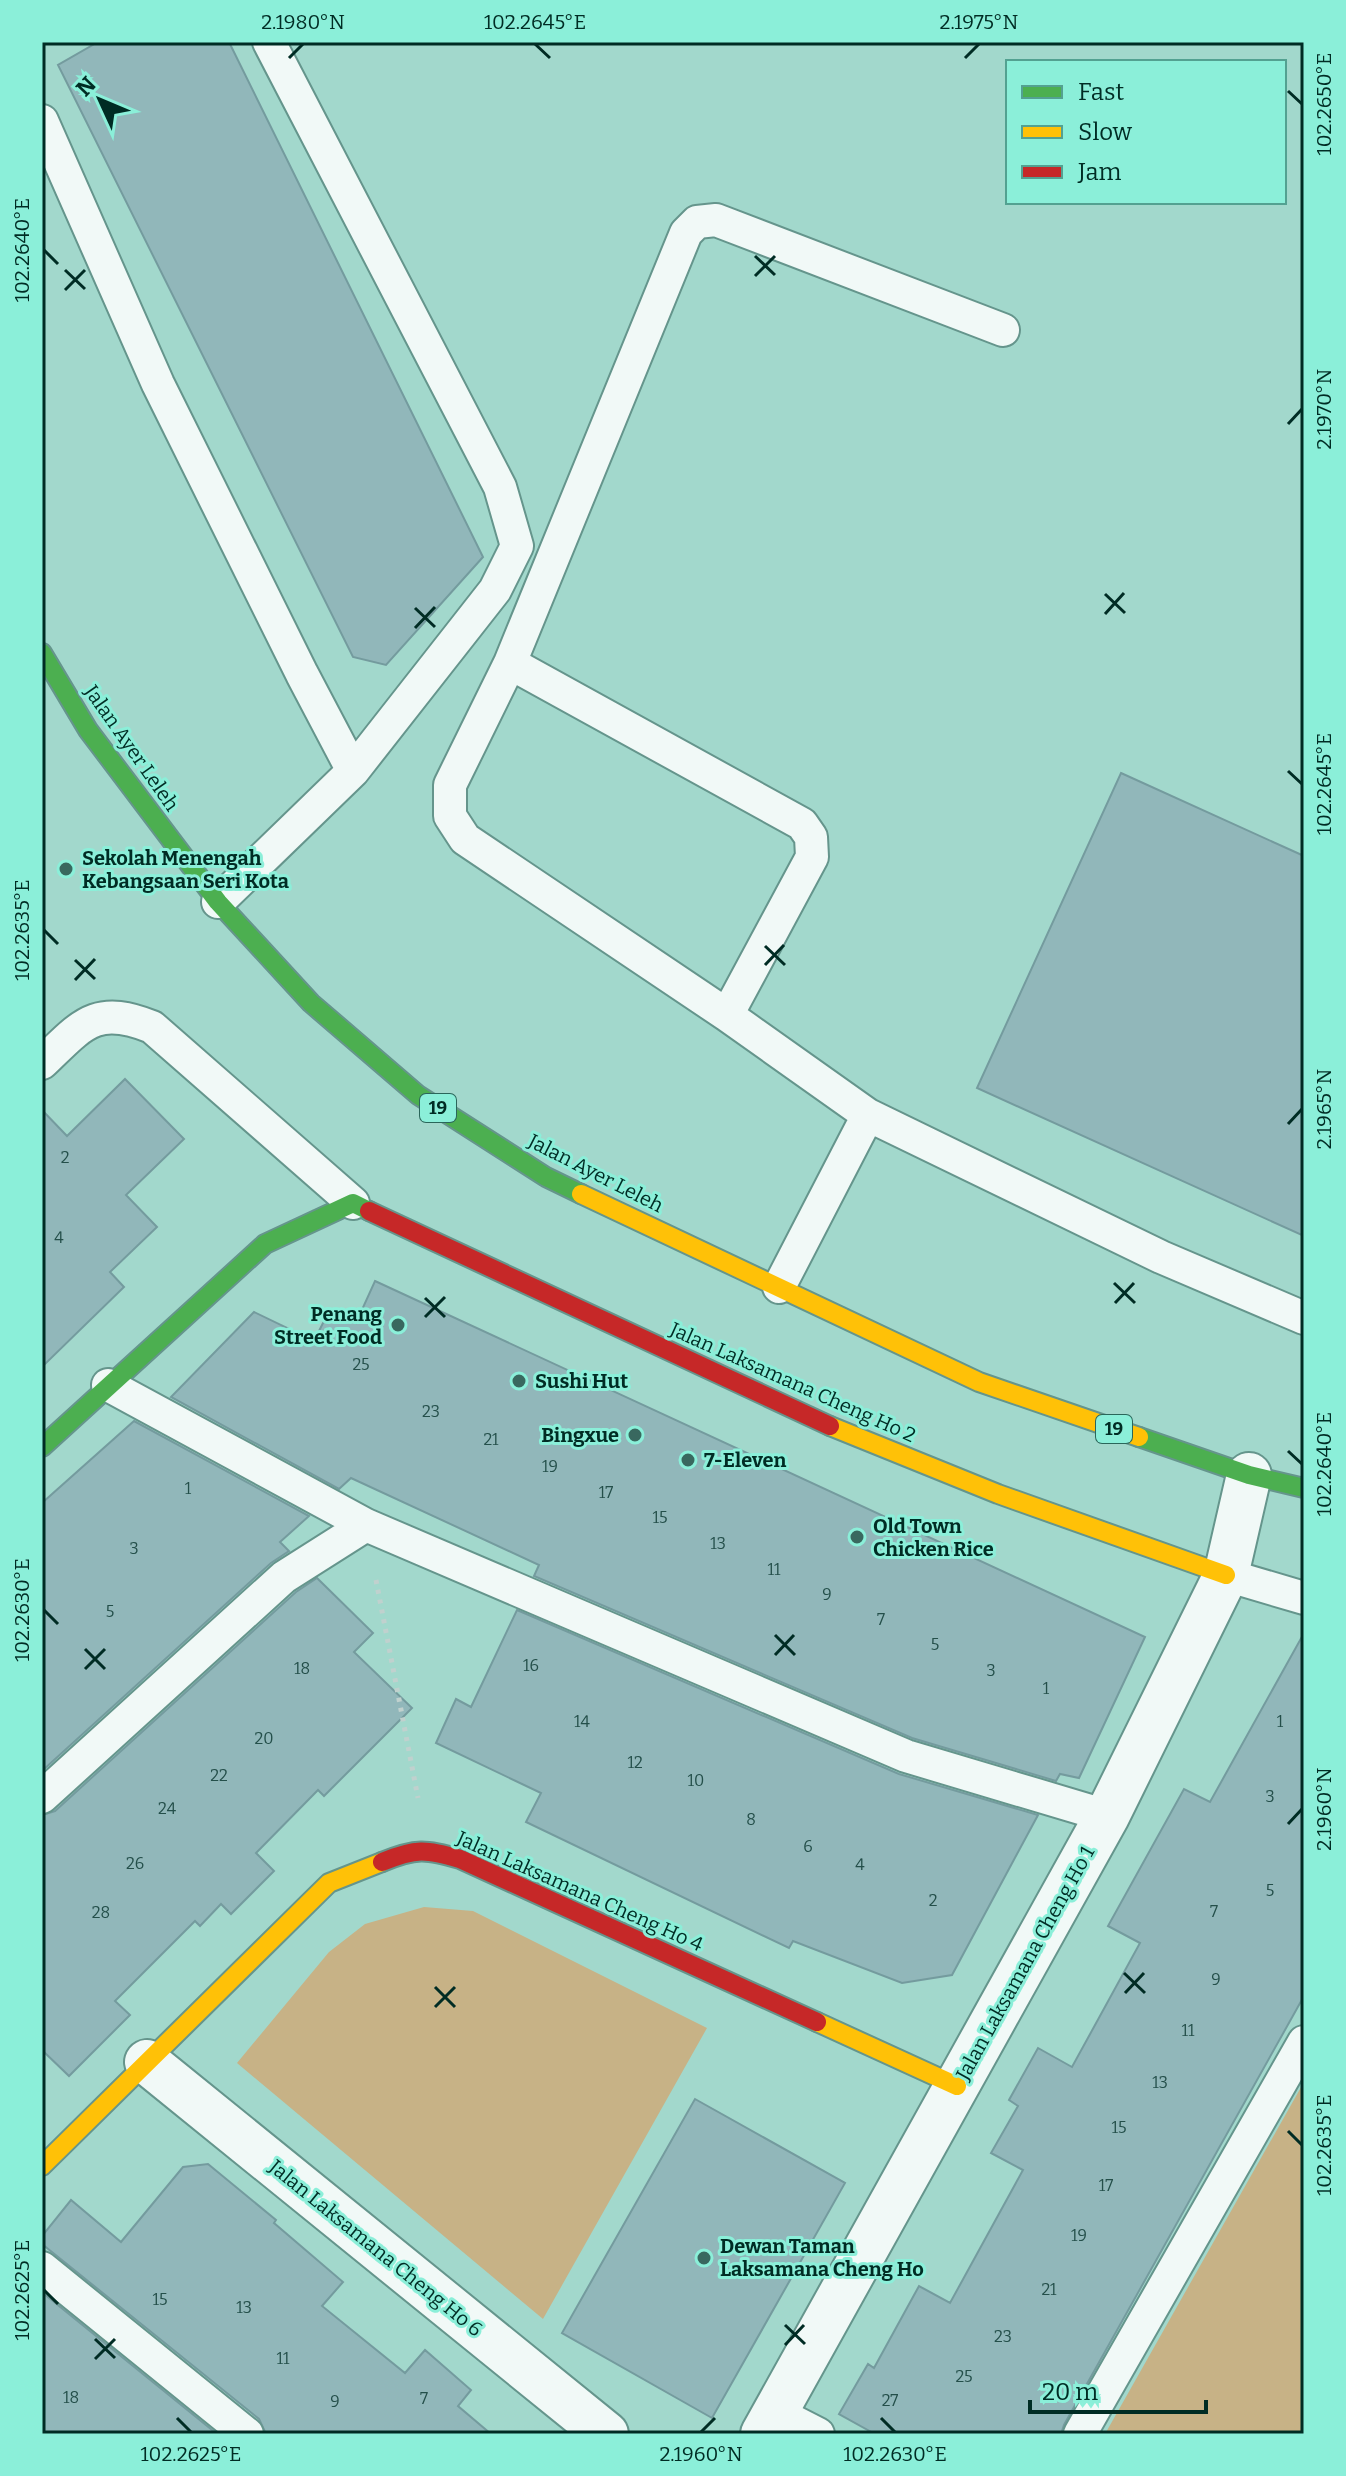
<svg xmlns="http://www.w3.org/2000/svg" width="1346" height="2476" font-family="Bitter,serif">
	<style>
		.green { fill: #c7b286 }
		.building { fill: #91b7ba; stroke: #749b9e; stroke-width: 2 }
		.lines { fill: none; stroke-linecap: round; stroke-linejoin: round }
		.lane-casing { stroke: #65958c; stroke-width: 36 }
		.street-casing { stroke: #65958c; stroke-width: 48 }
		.fast-casing { stroke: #65958c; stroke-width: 22 }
		.slow-casing { stroke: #65958c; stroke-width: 22 }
		.jam-casing { stroke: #65958c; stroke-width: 22 }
		.path { stroke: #c0d1ce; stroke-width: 5; stroke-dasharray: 4 6; stroke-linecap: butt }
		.lane { stroke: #f1f9f7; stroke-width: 32 }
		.street { stroke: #f1f9f7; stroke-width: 44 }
		.fast { stroke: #4caf50; stroke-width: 18 }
		.slow { stroke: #ffc107; stroke-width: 18 }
		.jam { stroke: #c62828; stroke-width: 18 }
		.ticks { fill: none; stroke: #002c24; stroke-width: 3 }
		.poi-dot { fill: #39685f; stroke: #8befd9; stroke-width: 3 }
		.labels { text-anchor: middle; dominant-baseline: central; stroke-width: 6; stroke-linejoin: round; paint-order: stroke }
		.number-label { font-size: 16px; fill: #244f4a }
		.shield { fill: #8befd9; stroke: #2a665a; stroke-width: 2 }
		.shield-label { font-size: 18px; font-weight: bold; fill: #002c24 }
		.street-label { font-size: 20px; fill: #002c24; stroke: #8befd9 }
		.poi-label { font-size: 20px; font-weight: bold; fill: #002c24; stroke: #8befd9; text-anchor: start }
		.neatline { fill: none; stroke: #002c24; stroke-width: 3 }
		.ticks-label { font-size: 20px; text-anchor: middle; fill: #002c24 }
	</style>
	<rect width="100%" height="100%" fill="#a2d8cc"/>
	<path class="green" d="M424,1907l49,4 234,117 -164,291 -306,-256 92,-111 36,-28z
		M1304,2082v352h-199z"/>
	<path class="building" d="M98,42h131l254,515 -97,108 -33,-8 -295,-592z
		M1121,773l183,83v380l-327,-148z
		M125,1079l59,60 -58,56 31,32 -47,45 14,15 -82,80v-257l25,26z
		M375,1281l770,356 -66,141 -19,-4 -4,7 -144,-43 -378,-162 5,-11 -188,-87 -12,11 -168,-92 83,-85 60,29 15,-30 27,12z
		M134,1421l175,95 -29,26 9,9 -18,12 -229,208v-268z
		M317,1578l56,55 -19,19 58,56 -88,88 -6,-6 -62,63 18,18 -43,43 -10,-10 -21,22 -5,-5 -80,80 15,14 -61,61 -27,-26v-235l13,-4 241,-219z
		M517,1610l382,164 139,41 -86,160 -50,8 -109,-42 -4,7 -263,-126 15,-29 -105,-50 20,-44 15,8z
		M1304,1633v363l-240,429 -3,9h-186l-36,-20 29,-50 6,4 45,-82 31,17 73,-133 -32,-17 27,-47 -9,-6 29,-52 34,19 68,-124 -32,-17 76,-137 26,13z
		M695,2099l150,84 -133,235 -150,-85z
		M208,2164l68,56 -2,3 69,59 -21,24 83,67 20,-23 46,40 -13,16 33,28h-225l-7,-15 -217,-175v-8l29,-36 50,42 62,-75z
		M43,2293l174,141h-175z"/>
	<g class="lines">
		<defs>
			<path id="lane" d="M42,121l116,263 144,290 51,97
				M1003,330l-287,-110 -19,2 -11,11 -176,430 -60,122v31l15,23 262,176 141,100 293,142 143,61
				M510,663l292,161 9,13 1,20 -85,158
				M218,902l135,-131 142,-181 22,-44 -17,-59 -231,-445
				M42,1063c40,-38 53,-59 110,-36l201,176
				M779,1287l89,-172
				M108,1385l258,140 540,231 201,60
				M1226,1575l78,23
				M42,1797l242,-220 82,-52
				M42,2268l205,166
				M775,2412l43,22
				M1080,2434l224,-392"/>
			<path id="street" d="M147,2062l459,372
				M763,2434l344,-618 119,-241 23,-100"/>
			<path id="fast" d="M42,653l46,77 130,172 93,101 107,92 128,82 35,17
				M1139,1437l110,38 55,13
				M42,1447l223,-203 88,-41 16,8"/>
			<path id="slow" d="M581,1194l398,188 160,55
				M830,1426l168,68 228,81
				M817,2022l140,64
				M42,2166l287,-283 53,-21"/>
			<path id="jam" d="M369,1211l461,215
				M382,1862c34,-14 44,-13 78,-3l357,163"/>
		</defs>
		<use href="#lane" class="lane-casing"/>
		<use href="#street" class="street-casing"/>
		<use href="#fast" class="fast-casing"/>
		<use href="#slow" class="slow-casing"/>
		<use href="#jam" class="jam-casing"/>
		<path class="path" d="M376,1580l42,218"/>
		<use href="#lane" class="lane"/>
		<use href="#street" class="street"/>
		<use href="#fast" class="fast"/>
		<use href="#slow" class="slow"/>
		<use href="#jam" class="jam"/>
	</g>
	<path class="ticks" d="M535,44l15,14M289,58l14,-14M965,58l14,-14M1288,91l14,13M44,250l14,14M755,256l20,19M65,270l20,19M755,276l20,-20M65,290l20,-20M1288,424l14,-15M1105,594l20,19M415,608l20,19M1105,614l19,-21M415,628l20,-21M1288,771l14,13M44,930l14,14M765,946l20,19M75,960l20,19M765,965l19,-20M75,980l20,-21M1288,1124l14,-15M1114,1283l21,20M425,1298l20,19M1115,1303l19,-20M425,1317l20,-20M1288,1451l14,13M44,1610l14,14M775,1635l20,20M85,1649l20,20M775,1655l19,-20M85,1669l20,-20M1288,1824l14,-15M1124,1973l21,20M435,1987l20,20M1125,1993l19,-20M435,2007l20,-20M1288,2131l14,14M44,2290l14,14M785,2325l20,19M95,2339l20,19M785,2345l19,-20M95,2359l20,-20M177,2418l14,14M881,2418l14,14M701,2432l14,-14"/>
	<g class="poi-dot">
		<circle cx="66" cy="869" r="8"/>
		<circle cx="398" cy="1325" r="8"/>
		<circle cx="519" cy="1381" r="8"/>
		<circle cx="635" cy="1435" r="8"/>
		<circle cx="688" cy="1460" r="8"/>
		<circle cx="857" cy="1537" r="8"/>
		<circle cx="704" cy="2258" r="8"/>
	</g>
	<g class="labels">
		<g class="number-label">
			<text x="65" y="1157">2</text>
			<text x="59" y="1237">4</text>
			<text x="361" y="1364">25</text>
			<text x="431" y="1411">23</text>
			<text x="491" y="1439">21</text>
			<text x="550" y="1466">19</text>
			<text x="188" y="1488">1</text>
			<text x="606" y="1492">17</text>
			<text x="660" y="1517">15</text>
			<text x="718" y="1543">13</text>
			<text x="134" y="1548">3</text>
			<text x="774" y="1569">11</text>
			<text x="827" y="1594">9</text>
			<text x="110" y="1611">5</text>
			<text x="881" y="1619">7</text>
			<text x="935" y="1644">5</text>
			<text x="531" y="1665">16</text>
			<text x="302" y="1668">18</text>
			<text x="991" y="1670">3</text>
			<text x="1046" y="1688">1</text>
			<text x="582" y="1721">14</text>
			<text x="1280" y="1721">1</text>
			<text x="264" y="1738">20</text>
			<text x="635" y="1762">12</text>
			<text x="219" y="1775">22</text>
			<text x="696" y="1780">10</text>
			<text x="1270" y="1796">3</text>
			<text x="167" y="1808">24</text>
			<text x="751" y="1819">8</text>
			<text x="808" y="1846">6</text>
			<text x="135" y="1863">26</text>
			<text x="860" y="1864">4</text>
			<text x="1270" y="1890">5</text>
			<text x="933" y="1900">2</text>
			<text x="1214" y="1911">7</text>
			<text x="101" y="1912">28</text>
			<text x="1216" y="1979">9</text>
			<text x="1188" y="2030">11</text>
			<text x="1160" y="2082">13</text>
			<text x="1119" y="2127">15</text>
			<text x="1106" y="2185">17</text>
			<text x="1079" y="2235">19</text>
			<text x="1049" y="2289">21</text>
			<text x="160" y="2299">15</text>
			<text x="244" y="2307">13</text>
			<text x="1003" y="2336">23</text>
			<text x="283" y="2358">11</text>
			<text x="964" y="2376">25</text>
			<text x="71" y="2397">18</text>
			<text x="424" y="2398">7</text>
			<text x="890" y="2400">27</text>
			<text x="335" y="2401">9</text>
		</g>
		<g class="shield">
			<rect x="420" y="1094" width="36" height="28" rx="6"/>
			<rect x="1096" y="1415" width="36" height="28" rx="6"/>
		</g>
		<g class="shield-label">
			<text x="438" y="1108">19</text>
			<text x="1114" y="1429">19</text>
		</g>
		<g class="street-label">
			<text transform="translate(132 748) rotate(55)">Jalan Ayer Leleh</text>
			<text transform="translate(596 1173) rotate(27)">Jalan Ayer Leleh</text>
			<text transform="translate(793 1382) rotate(24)">Jalan Laksamana Cheng Ho 2</text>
			<text transform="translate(580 1891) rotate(24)">Jalan Laksamana Cheng Ho 4</text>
			<text transform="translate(1025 1963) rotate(-61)">Jalan Laksamana Cheng Ho 1</text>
			<text transform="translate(376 2248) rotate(39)">Jalan Laksamana Cheng Ho 6</text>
		</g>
		<g class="poi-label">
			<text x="82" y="858">Sekolah Menengah<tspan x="82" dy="23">Kebangsaan Seri Kota</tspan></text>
			<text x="382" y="1314" text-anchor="end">Penang<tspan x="382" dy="23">Street Food</tspan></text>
			<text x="535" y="1381">Sushi Hut</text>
			<text x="619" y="1435" text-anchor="end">Bingxue</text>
			<text x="704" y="1460">7-Eleven</text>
			<text x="873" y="1526">Old Town<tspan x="873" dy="23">Chicken Rice</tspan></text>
			<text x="720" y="2246">Dewan Taman<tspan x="720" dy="23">Laksamana Cheng Ho</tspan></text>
		</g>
	</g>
	<rect width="1346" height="2476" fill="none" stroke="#8befd9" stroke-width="88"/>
	<rect x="1006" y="60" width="280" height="144" fill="#8befd9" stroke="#53a191" stroke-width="2"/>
	<rect x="1022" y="86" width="40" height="12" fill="#4caf50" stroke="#53a191" stroke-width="2"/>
	<text x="1078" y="100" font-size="24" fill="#002c24">Fast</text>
	<rect x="1022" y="126" width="40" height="12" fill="#ffc107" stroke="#53a191" stroke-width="2"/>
	<text x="1078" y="140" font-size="24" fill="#002c24">Slow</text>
	<rect x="1022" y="166" width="40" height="12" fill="#c62828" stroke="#53a191" stroke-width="2"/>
	<text x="1078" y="180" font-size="24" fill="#002c24">Jam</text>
	<g transform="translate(100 100) rotate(314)" stroke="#8befd9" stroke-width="6" paint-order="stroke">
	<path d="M0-6L14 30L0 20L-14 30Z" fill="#002c24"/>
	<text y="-12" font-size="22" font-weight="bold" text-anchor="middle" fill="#002c24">N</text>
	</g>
	<path d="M1030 2400v12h176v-12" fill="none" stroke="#002c24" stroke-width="4"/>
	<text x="1042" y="2400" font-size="24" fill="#002c24" stroke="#8befd9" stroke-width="6" paint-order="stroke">20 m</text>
	<rect x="44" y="44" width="1258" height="2388" class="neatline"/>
	<g class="ticks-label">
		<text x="303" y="29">2.1980°N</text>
		<text x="535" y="29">102.2645°E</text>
		<text x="979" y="29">2.1975°N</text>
		<text transform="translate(1324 104) rotate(-90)" y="7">102.2650°E</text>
		<text transform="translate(22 250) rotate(-90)" y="7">102.2640°E</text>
		<text transform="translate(1324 409) rotate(-90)" y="7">2.1970°N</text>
		<text transform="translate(1324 784) rotate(-90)" y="7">102.2645°E</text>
		<text transform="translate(22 930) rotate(-90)" y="7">102.2635°E</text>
		<text transform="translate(1324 1109) rotate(-90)" y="7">2.1965°N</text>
		<text transform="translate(1324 1464) rotate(-90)" y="7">102.2640°E</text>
		<text transform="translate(22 1610) rotate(-90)" y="7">102.2630°E</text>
		<text transform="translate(1324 1809) rotate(-90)" y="7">2.1960°N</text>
		<text transform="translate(1324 2145) rotate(-90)" y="7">102.2635°E</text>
		<text transform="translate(22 2290) rotate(-90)" y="7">102.2625°E</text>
		<text x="191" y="2461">102.2625°E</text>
		<text x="701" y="2461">2.1960°N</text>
		<text x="895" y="2461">102.2630°E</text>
	</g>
</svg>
